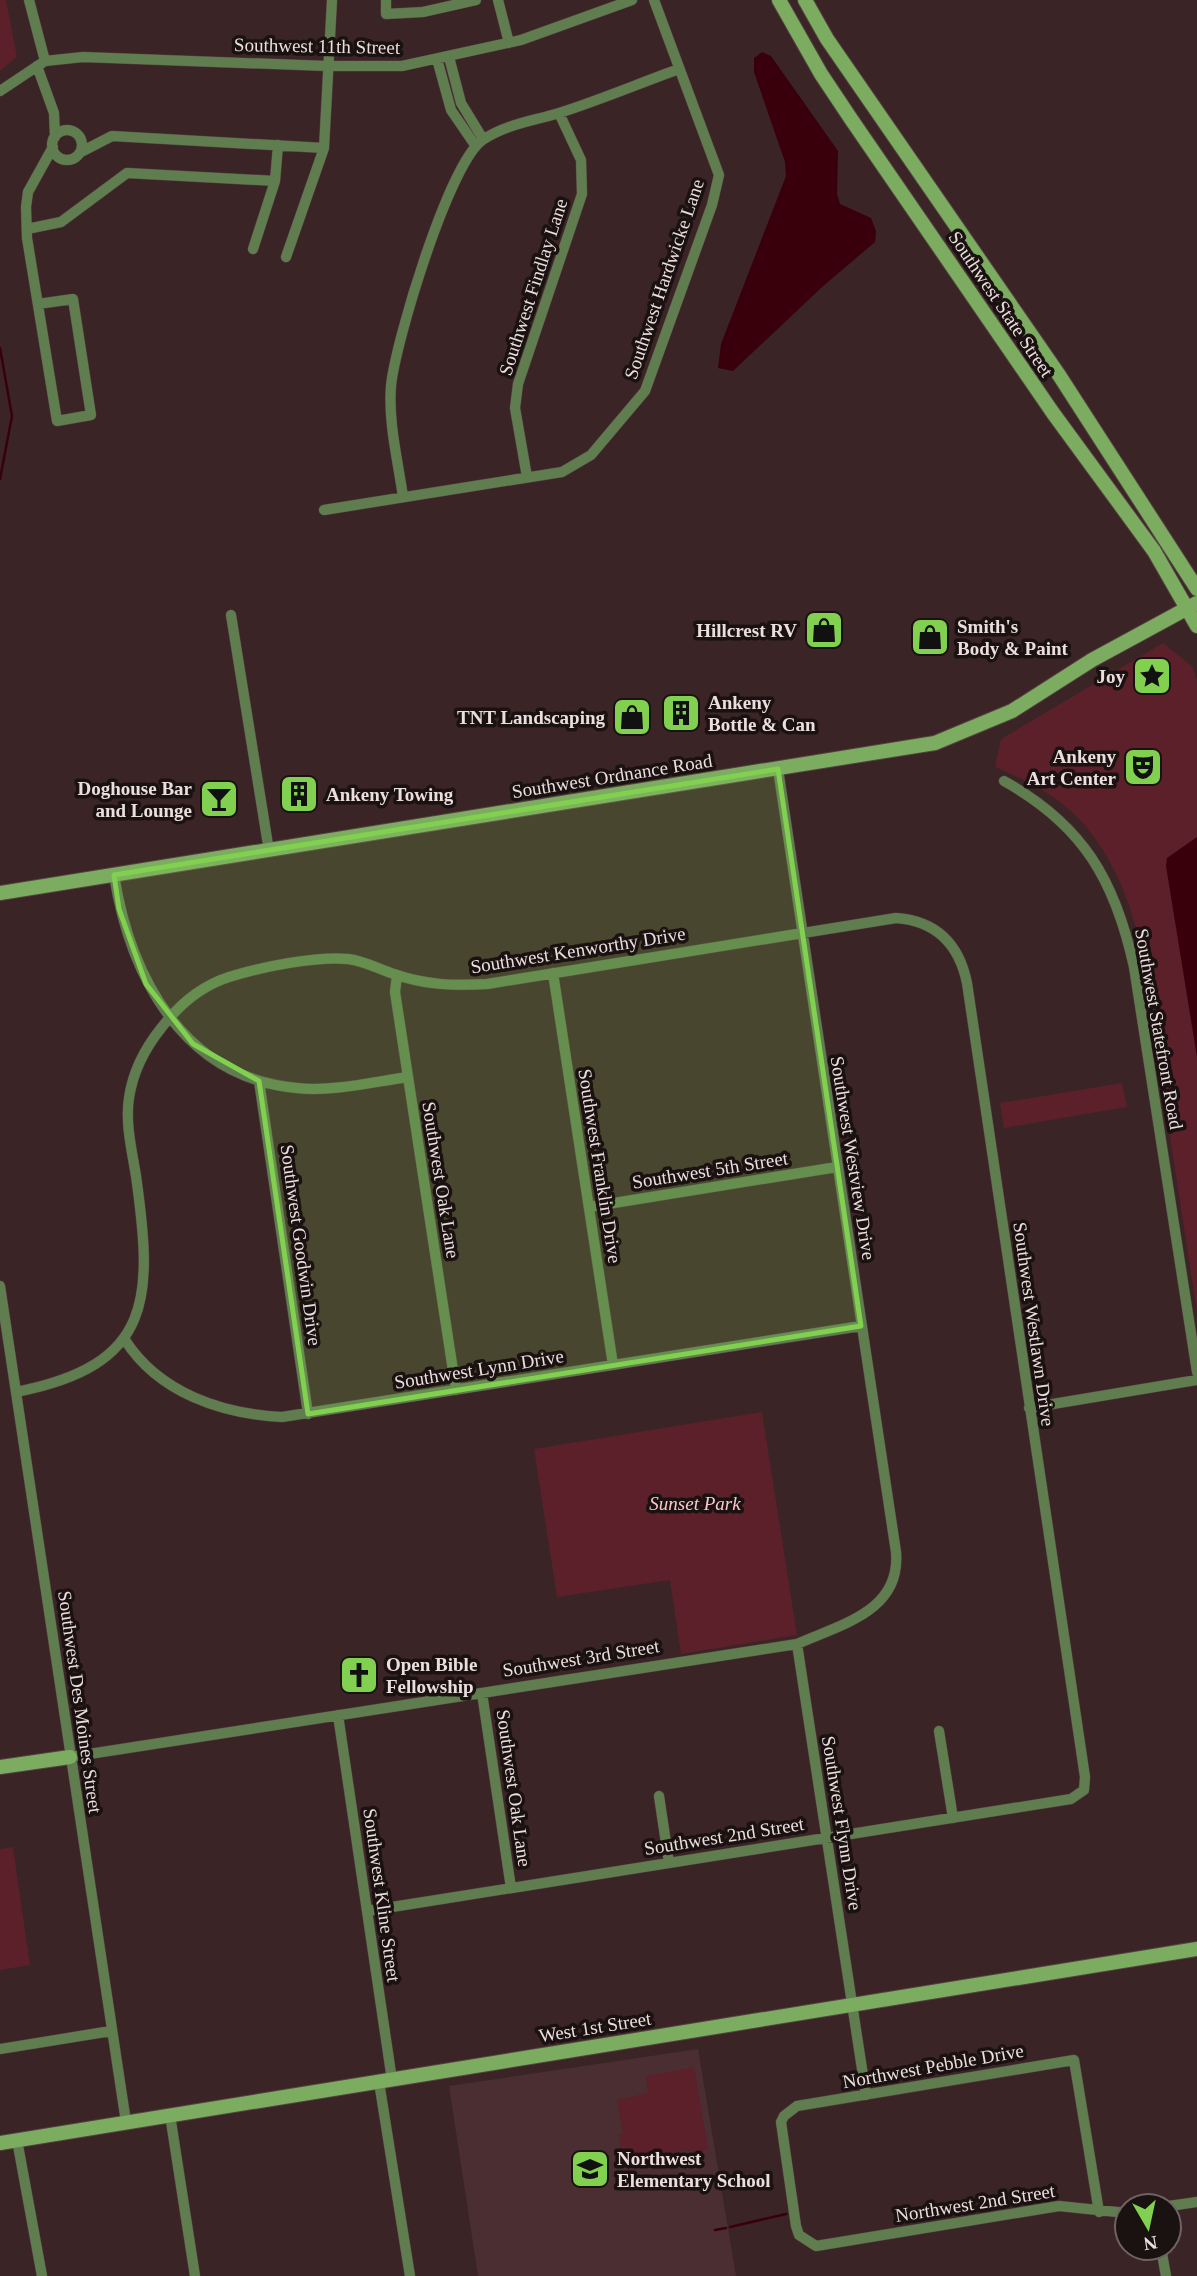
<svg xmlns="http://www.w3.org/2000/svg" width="1197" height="2276" font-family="Georgia,serif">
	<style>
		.built { fill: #4a2e31 }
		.green { fill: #5b2029 }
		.water { fill: #39000c }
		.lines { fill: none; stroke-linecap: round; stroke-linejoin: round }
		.stream { stroke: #39000c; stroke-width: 2.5 }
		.street-casing { stroke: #564243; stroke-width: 11 }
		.secondary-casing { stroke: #564243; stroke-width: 16 }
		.street { stroke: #5f7d4f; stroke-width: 10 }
		.secondary { stroke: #7bac60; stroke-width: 14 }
		.marked { fill: #81d050; fill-opacity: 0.2; stroke: #81d050; stroke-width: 5; stroke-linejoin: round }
		.labels { text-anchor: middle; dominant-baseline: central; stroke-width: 7; stroke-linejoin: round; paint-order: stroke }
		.street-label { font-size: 19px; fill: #ecddde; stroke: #1a1111 }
		.poi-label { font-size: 19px; font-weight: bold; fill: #ecddde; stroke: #1a1111; text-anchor: start }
		.park-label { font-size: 19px; font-style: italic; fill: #fac8cb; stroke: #1a1111 }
	</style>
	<rect width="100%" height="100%" fill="#3a2426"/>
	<path class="built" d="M698,2049l38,227h-258l-29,-190z"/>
	<path class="green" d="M0,0h6l11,57 -17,14z
		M1163,643l29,23 5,14v633c-11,-72 -22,-144 -33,-216 -14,-92 -17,-204 -84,-277 -24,-25 -54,-40 -85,-53l6,-28z
		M1122,1083l5,24 -123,21 -4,-25z
		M762,1412l35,223 -116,19 -11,-74 -113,17 -23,-148z
		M13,1847l17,118 -30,5v-121z
		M694,2067l14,82 -9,4 -14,-3 -63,11 -3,-26 4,-1 -6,-34 31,-7 -2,-17z"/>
	<path class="water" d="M762,52l9,4 67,95 -1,43 3,10 31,14 5,13 -1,11 -53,45 -89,84 -15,-3 3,-24 65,-168 -1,-14 -31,-90v-14z
		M1197,837v220l-31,-191 1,-8z"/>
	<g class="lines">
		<path class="stream" d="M0,348l12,68 -12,63
			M730,2227l56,-13
			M715,2230l11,-2"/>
		<defs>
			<path id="street" d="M29,0l16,61
				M386,0v14l37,-2 53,-12
				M498,0l11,43
				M449,57l12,46 22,36
				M437,59l14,51 24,35
				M37,66l17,47 1,24
				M0,91l45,-30 38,-4 244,9h75l119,-26 111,-40
				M52 145a15 15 0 1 1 30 0a15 15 0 1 1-30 0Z
				M81,152l31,-16 212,12 8,-148
				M27,229l34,-7 66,-49 148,8
				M253,249l22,-68 3,-36
				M286,257l38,-109
				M38,304l35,-5 18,116 -34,6 -30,-183 -1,-31 2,-15 25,-45
				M527,477l-12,-69 3,-24 64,-190 -1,-34 -22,-47
				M403,497c-5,-36 -15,-75 -12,-111 4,-43 59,-227 93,-247 23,-15 49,-18 75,-26 41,-13 81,-30 120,-44
				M324,510l238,-38 29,-17 54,-64 67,-186 7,-30 -65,-175
				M231,615l38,236
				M1004,781c79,44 111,99 130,186l63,405
				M114,875c16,101 69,203 183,213 36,4 75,-6 111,-11
				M553,973l60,392
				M397,975l-2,17 61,398
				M259,1081l49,333
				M589,1207l248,-40
				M0,1286l126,836
				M125,1340c34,53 97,74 157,77l579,-91
				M16,1392c138,-27 137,-94 120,-216 -4,-25 -11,-53 -7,-78 4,-28 16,-50 33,-71 17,-22 39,-41 67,-50 32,-10 86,-21 119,-18 17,2 30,10 46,15 31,11 60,12 93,10l409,-66c40,3 63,26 71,65l118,794 -1,13 -13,9 -704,112
				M1029,1408l168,-28
				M797,1644l69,451
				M482,1693l29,195
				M338,1715l54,365
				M939,1731l14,87
				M70,1757l727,-113c45,-20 104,-33 99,-92l-118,-783
				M659,1796l10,67
				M0,2049l111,-18
				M379,2082l31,194
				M170,2115l25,161
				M17,2140l25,136
				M1169,2206l28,-4
				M1099,2212l-25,-152 -277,46 -13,10 -3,6 15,104 3,9 17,11 243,-40 68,7
				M1161,2248l5,28"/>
			<path id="secondary" d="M779,0l42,74 30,45 202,294 101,138 43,75
				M805,0l22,39 232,336 138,214
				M0,893l935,-150 77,-32 80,-51 105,-57
				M0,1767l70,-10
				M0,2143l1197,-194"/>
		</defs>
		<use href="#street" class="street-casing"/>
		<use href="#secondary" class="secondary-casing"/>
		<use href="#street" class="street"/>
		<use href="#secondary" class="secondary"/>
	</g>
	<path class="marked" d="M778,769l83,557 -553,88 -49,-333 -66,-37 -47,-60 -27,-75 -5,-34z"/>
	<defs>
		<symbol id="shop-square" viewBox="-11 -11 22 22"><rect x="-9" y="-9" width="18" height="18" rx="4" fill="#81d050" stroke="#1a1111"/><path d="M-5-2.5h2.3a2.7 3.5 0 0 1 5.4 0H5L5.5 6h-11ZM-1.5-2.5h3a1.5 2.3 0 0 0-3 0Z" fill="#111"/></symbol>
		<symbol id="sight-square" viewBox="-11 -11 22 22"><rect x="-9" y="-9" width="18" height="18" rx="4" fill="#81d050" stroke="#1a1111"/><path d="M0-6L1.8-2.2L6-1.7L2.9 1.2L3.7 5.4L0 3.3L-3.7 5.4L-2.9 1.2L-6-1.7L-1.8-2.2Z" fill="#111"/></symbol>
		<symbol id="building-square" viewBox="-11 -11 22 22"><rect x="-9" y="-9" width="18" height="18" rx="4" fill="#81d050" stroke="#1a1111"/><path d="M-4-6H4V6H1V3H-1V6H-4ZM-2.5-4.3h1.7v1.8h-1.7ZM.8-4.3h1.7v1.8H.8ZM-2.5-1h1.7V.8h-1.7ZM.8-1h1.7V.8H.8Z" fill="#111"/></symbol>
		<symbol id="theatre-square" viewBox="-11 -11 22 22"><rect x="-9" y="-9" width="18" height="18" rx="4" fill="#81d050" stroke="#1a1111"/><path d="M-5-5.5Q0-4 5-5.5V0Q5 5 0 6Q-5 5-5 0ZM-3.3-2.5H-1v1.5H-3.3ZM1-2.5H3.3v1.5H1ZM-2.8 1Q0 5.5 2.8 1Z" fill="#111"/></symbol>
		<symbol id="bar-square" viewBox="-11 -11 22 22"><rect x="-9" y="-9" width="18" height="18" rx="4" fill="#81d050" stroke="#1a1111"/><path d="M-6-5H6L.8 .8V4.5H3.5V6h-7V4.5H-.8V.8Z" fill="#111"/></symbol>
		<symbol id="church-square" viewBox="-11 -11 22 22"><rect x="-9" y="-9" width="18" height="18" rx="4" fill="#81d050" stroke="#1a1111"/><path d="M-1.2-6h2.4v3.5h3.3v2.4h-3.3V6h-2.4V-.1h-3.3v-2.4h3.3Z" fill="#111"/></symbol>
		<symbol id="school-square" viewBox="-11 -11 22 22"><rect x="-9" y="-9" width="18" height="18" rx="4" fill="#81d050" stroke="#1a1111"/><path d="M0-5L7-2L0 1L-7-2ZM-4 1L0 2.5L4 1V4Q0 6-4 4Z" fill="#111"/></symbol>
	</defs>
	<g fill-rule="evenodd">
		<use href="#shop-square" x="802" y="608" width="44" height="44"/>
		<use href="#shop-square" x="908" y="615" width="44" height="44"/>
		<use href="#sight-square" x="1130" y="654" width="44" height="44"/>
		<use href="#building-square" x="659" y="691" width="44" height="44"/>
		<use href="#shop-square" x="610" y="695" width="44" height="44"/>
		<use href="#theatre-square" x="1121" y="745" width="44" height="44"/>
		<use href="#building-square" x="277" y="772" width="44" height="44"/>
		<use href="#bar-square" x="197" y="777" width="44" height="44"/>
		<use href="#church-square" x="337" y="1653" width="44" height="44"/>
		<use href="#school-square" x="568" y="2147" width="44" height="44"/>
	</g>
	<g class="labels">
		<g class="street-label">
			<text transform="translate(317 46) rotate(1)">Southwest 11th Street</text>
			<text transform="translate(664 279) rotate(-71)">Southwest Hardwicke Lane</text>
			<text transform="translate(533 287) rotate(-72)">Southwest Findlay Lane</text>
			<text transform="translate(1001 304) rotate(56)">Southwest State Street</text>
			<text transform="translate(612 776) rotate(-9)">Southwest Ordnance Road</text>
			<text transform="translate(578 950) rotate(-9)">Southwest Kenworthy Drive</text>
			<text transform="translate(1159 1029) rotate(80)">Southwest Statefront Road</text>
			<text transform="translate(853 1158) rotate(81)">Southwest Westview Drive</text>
			<text transform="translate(600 1166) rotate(81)">Southwest Franklin Drive</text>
			<text transform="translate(710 1170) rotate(-9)">Southwest 5th Street</text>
			<text transform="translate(441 1180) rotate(81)">Southwest Oak Lane</text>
			<text transform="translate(301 1245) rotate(82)">Southwest Goodwin Drive</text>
			<text transform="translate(1034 1324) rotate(82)">Southwest Westlawn Drive</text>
			<text transform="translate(479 1369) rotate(-9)">Southwest Lynn Drive</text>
			<text transform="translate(581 1658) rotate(-9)">Southwest 3rd Street</text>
			<text transform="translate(80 1702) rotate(82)">Southwest Des Moines Street</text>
			<text transform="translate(514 1788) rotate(82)">Southwest Oak Lane</text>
			<text transform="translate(842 1823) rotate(81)">Southwest Flynn Drive</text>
			<text transform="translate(724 1836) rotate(-9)">Southwest 2nd Street</text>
			<text transform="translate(382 1895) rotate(82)">Southwest Kline Street</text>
			<text transform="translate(595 2027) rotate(-9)">West 1st Street</text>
			<text transform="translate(933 2066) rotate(-10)">Northwest Pebble Drive</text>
			<text transform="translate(975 2203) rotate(-9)">Northwest 2nd Street</text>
		</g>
		<g class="poi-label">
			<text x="957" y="626">Smith's<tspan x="957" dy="22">Body &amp; Paint</tspan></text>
			<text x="797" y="630" text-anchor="end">Hillcrest RV</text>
			<text x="1125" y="676" text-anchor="end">Joy</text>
			<text x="708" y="702">Ankeny<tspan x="708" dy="22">Bottle &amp; Can</tspan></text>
			<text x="605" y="717" text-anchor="end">TNT Landscaping</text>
			<text x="1116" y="756" text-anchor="end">Ankeny<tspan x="1116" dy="22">Art Center</tspan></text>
			<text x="192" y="788" text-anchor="end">Doghouse Bar<tspan x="192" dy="22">and Lounge</tspan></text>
			<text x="326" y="794">Ankeny Towing</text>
			<text x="386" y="1664">Open Bible<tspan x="386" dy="22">Fellowship</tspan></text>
			<text x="617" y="2158">Northwest<tspan x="617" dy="22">Elementary School</tspan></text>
		</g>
		<g class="park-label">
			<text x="695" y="1503">Sunset Park</text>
		</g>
	</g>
	<g transform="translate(1148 2227) rotate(171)"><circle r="33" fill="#1a1111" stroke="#6e6363" stroke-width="2"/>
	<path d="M0-5L12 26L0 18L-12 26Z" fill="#81d050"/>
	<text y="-10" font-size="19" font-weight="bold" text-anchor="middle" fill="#ecddde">N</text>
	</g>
</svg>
